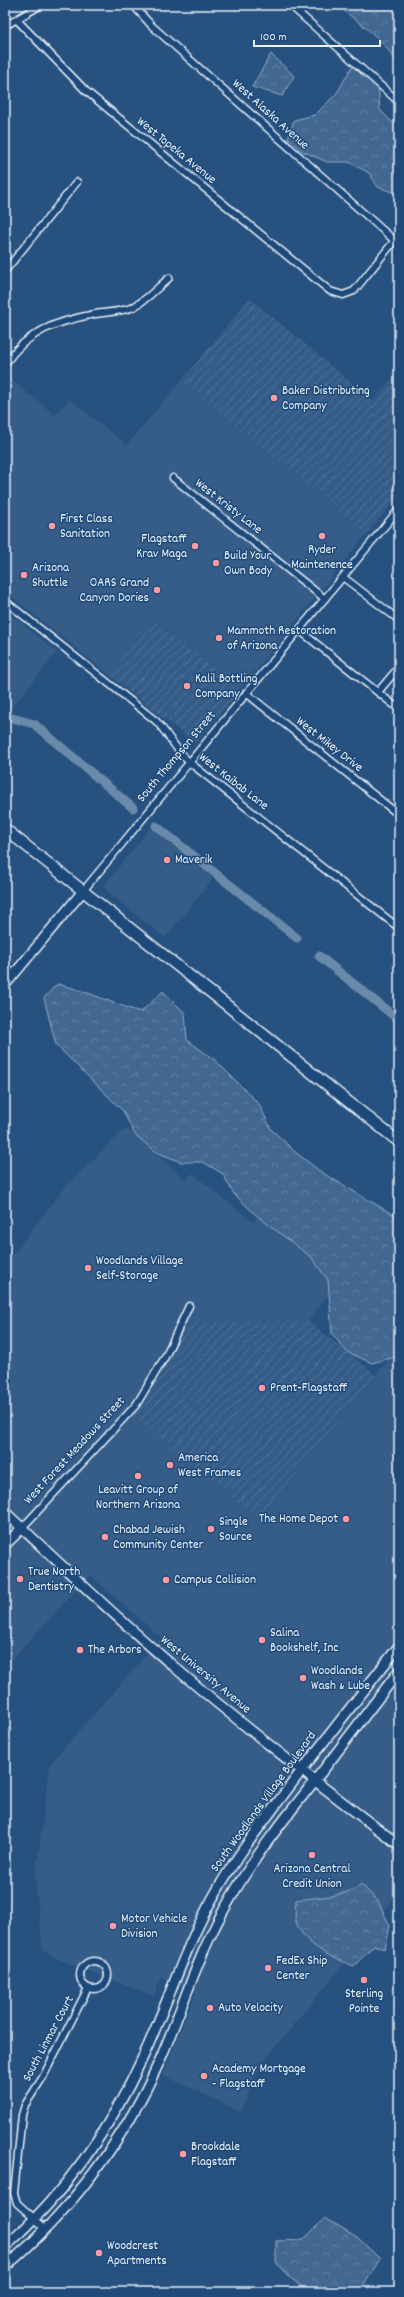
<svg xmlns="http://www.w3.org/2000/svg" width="404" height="2297" font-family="Dekko,sans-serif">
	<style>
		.built { fill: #355d88 }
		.industrial { fill: url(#industrial-furrows) }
		.forest { fill: url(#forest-crowns); stroke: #96acc4 }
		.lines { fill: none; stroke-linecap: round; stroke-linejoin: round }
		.canal { stroke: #6b8aaa; stroke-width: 9 }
		.street-casing { stroke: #e8f1f8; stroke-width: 9 }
		.secondary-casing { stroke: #e8f1f8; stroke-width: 12 }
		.primary-casing { stroke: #e8f1f8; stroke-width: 13 }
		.street { stroke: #1f4a7a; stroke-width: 6 }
		.secondary { stroke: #1f4a7a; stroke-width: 9 }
		.primary { stroke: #1f4a7a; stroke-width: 10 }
		.poi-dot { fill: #ff9aa2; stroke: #1f4a7a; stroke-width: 1.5 }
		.labels { text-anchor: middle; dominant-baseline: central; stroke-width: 3; stroke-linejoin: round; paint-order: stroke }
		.street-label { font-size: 13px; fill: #e8f1f8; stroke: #1f4a7a }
		.poi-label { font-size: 13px; fill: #e8f1f8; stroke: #1f4a7a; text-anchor: start }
	</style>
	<defs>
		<pattern id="industrial-furrows" width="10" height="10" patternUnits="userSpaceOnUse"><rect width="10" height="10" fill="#355d88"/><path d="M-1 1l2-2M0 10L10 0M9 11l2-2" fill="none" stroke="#52759a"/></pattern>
		<pattern id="forest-crowns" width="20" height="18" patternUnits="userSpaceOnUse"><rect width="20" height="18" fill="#436891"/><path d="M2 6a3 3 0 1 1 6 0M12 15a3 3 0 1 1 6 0" fill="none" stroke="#5e7ea1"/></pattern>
	</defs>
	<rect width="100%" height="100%" fill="#27517f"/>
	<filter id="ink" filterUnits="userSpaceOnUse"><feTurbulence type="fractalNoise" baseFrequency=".025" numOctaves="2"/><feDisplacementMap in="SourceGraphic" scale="8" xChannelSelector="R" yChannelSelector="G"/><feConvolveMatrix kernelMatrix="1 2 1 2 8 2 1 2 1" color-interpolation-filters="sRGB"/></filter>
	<g filter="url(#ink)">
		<path class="built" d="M9,378l46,37 14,-16 58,46 54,-64 152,124 32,31 -125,154 -87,-70 -45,54 -103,-83v-208z
			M5,610l52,42 -52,64z
			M150,828l63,50 -48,60 -58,-47 -3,-6z
			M126,1128l60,52 6,-7 61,49 14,-17 83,62 -42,54 -127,1 -27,54 -25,36 131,107 139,-172v543l-65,86 -74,90 -19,46 -78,-37 33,-83 -35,-14 -7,18 -101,-39 -10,-7 -8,-70 15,-116 111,-126 -71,-63 -85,92v-402l59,-77z"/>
		<path class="industrial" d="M250,298l123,103 26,-31v126l-34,40 -32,-31 -152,-124z
			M153,620l87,70 -45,53 -87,-69z
			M308,1321l68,54 -116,144 -131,-106 25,-37 27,-54z"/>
		<path class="forest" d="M336,5h63v62c-13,-27 -39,-44 -63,-62z
			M271,54l23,22 -12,20 -30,-9z
			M355,61l23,22 2,27 19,19v62l-2,3 -19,-7 -9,-14 -20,-11h-22l-25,-11 -14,-13 6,-18 21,-5 22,-22z
			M57,984c29,6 55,20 84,28l22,-21 22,22 2,27 28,20 44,44 12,25 23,22 27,21 78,46v138l-27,7 -25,-11 -15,-18 -4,-54 -17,-23 -55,-42 -23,-22 -10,-19 -20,-12h-22l-25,-10 -21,-17 -12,-24 -67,-66 -12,-47z
			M361,1884l17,17 12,25 -5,23 -11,-4 -20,21c-21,-7 -50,-21 -58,-44 -2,-5 0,-16 0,-22 16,-2 55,-4 65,-16z
			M325,2218l32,19 23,22 -16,26 -8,7c-43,0 -50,5 -80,-29v-22l27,-1z"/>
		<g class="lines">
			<path class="canal" d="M5,716l29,8 99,84
				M156,826l141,112
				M319,956l80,64"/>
			<defs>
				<path id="street" d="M133,5l19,21 242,214
					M290,5l109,97
					M16,19l70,72 244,200 13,4 11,-4 45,-56
					M5,26l36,-21
					M5,271l72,-89
					M5,364c22,-33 53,-43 90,-50 12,-2 24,-2 36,-6 13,-5 27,-21 38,-30
					M173,478l152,121
					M343,577l56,43
					M5,601l151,120c12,13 20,29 33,41l210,166
					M299,630l100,79
					M378,692l21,-25
					M246,693l153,122
					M83,891l316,-382
					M22,1528l114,-123 29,-48 24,-51
					M80 1975a14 14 0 1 1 28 0a14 14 0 1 1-28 0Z
					M46,2229l-29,-26 -3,-10 8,-78 3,-10 18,-28 45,-89"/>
				<path id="secondary" d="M5,985l78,-94
					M5,1512c55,52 109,104 167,153 73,63 150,122 227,180
					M5,1545l17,-17
					M5,2247c59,-52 106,-119 138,-190 25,-54 42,-111 72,-163 19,-34 43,-65 66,-96 38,-51 78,-101 118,-152
					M5,2267c66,-56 120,-128 155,-207 23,-53 39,-109 69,-159 27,-48 61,-89 95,-132 25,-33 50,-65 75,-98"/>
				<path id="primary" d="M5,829l394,313"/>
			</defs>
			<use href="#street" class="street-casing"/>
			<use href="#secondary" class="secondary-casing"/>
			<use href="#primary" class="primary-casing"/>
			<use href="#street" class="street"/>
			<use href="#secondary" class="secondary"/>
			<use href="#primary" class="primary"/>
		</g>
	</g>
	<g class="poi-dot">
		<circle cx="274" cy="398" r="4"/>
		<circle cx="52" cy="526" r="4"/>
		<circle cx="322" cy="536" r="4"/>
		<circle cx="195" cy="546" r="4"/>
		<circle cx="216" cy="563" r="4"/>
		<circle cx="24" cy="575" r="4"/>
		<circle cx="157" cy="590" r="4"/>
		<circle cx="219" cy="638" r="4"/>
		<circle cx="187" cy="686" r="4"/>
		<circle cx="167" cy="860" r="4"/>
		<circle cx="88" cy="1268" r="4"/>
		<circle cx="262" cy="1388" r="4"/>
		<circle cx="170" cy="1465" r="4"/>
		<circle cx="138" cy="1476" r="4"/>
		<circle cx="346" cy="1519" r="4"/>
		<circle cx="211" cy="1529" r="4"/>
		<circle cx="105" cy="1537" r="4"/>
		<circle cx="20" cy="1579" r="4"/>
		<circle cx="166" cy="1580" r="4"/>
		<circle cx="262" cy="1640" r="4"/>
		<circle cx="80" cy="1650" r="4"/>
		<circle cx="303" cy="1678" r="4"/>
		<circle cx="312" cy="1855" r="4"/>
		<circle cx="113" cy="1926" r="4"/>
		<circle cx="268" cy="1968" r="4"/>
		<circle cx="364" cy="1980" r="4"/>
		<circle cx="210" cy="2008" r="4"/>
		<circle cx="204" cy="2076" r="4"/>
		<circle cx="183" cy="2154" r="4"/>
		<circle cx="99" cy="2253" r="4"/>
	</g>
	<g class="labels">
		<g class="street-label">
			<text transform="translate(270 115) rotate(42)">West Alaska Avenue</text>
			<text transform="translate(176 151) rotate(39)">West Topeka Avenue</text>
			<text transform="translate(228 507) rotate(38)">West Kristy Lane</text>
			<text transform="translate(329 745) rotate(38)">West Mikey Drive</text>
			<text transform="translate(177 757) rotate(-50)">South Thompson Street</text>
			<text transform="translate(233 782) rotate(38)">West Kaibab Lane</text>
			<text transform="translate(75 1451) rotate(-47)">West Forest Meadows Street</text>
			<text transform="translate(205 1675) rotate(40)">West University Avenue</text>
			<text transform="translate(264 1802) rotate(-54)">South Woodlands Village Boulevard</text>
			<text transform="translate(49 2039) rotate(-62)">South Linmar Court</text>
		</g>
		<g class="poi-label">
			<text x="282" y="391">Baker Distributing<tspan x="282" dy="15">Company</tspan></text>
			<text x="60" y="519">First Class<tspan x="60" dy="15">Sanitation</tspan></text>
			<text x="187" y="539" text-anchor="end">Flagstaff<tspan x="187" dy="15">Krav Maga</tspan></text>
			<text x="322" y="550" text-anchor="middle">Ryder<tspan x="322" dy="15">Maintenence</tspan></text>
			<text x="224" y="556">Build Your<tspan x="224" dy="15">Own Body</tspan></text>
			<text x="32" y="568">Arizona<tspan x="32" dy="15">Shuttle</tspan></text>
			<text x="149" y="583" text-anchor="end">OARS Grand<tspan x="149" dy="15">Canyon Dories</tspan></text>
			<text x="227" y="631">Mammoth Restoration<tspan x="227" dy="15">of Arizona</tspan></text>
			<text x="195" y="679">Kalil Bottling<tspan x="195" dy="15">Company</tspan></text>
			<text x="175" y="860">Maverik</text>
			<text x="96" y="1261">Woodlands Village<tspan x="96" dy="15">Self-Storage</tspan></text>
			<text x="270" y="1388">Prent-Flagstaff</text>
			<text x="178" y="1458">America<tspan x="178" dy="15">West Frames</tspan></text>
			<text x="138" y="1490" text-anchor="middle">Leavitt Group of<tspan x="138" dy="15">Northern Arizona</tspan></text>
			<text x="338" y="1519" text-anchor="end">The Home Depot</text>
			<text x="219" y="1522">Single<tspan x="219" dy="15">Source</tspan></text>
			<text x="113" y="1530">Chabad Jewish<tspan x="113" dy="15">Community Center</tspan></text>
			<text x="28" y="1572">True North<tspan x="28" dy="15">Dentistry</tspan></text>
			<text x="174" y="1580">Campus Collision</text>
			<text x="270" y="1633">Salina<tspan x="270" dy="15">Bookshelf, Inc</tspan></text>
			<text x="88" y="1650">The Arbors</text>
			<text x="311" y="1671">Woodlands<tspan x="311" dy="15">Wash &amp; Lube</tspan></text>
			<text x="312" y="1869" text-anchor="middle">Arizona Central<tspan x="312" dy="15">Credit Union</tspan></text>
			<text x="121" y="1919">Motor Vehicle<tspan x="121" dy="15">Division</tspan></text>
			<text x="276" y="1961">FedEx Ship<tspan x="276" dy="15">Center</tspan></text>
			<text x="364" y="1994" text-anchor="middle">Sterling<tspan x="364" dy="15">Pointe</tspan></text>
			<text x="218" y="2008">Auto Velocity</text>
			<text x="212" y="2069">Academy Mortgage<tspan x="212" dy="15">- Flagstaff</tspan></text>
			<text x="191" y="2147">Brookdale<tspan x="191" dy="15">Flagstaff</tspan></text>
			<text x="107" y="2246">Woodcrest<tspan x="107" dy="15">Apartments</tspan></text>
		</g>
	</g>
	<rect width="404" height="2297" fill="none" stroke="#1f4a7a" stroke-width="20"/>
	<rect x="10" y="10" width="384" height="2277" fill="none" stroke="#e8f1f8" stroke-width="1.5" filter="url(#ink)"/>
	<path d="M254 40v6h126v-6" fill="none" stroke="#e8f1f8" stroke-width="2"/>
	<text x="260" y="40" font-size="12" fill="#e8f1f8" stroke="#1f4a7a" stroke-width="3" paint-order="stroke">100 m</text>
</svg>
